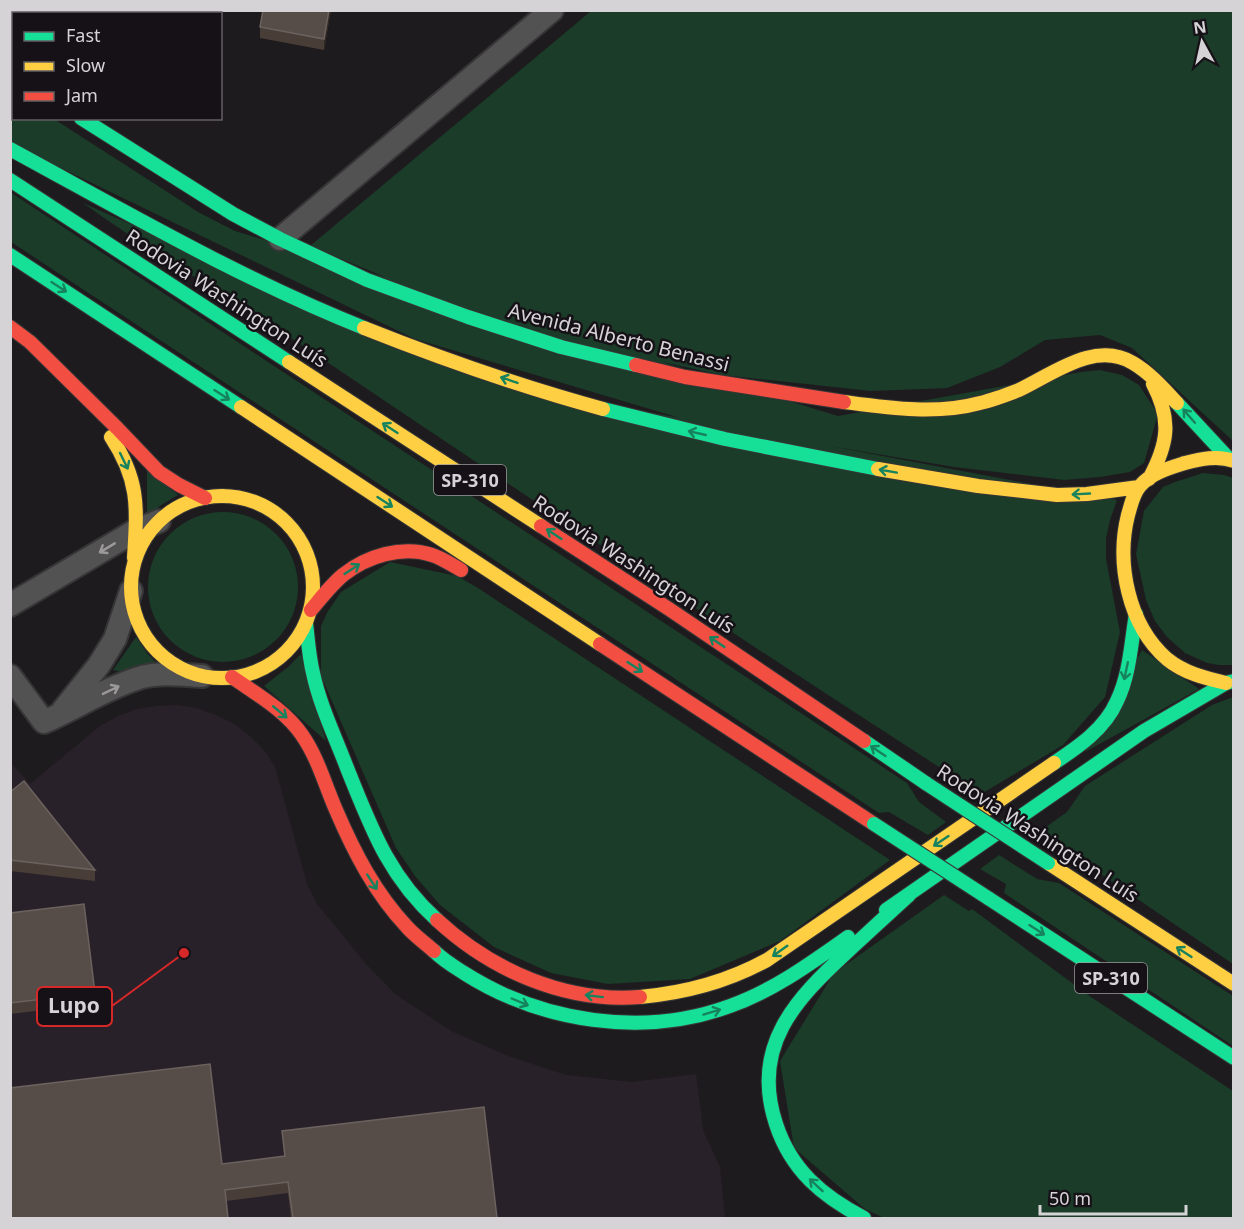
<svg xmlns="http://www.w3.org/2000/svg" width="1244" height="1229" font-family="'Noto Sans',sans-serif">
	<style>
		.built { fill: #292129 }
		.green { fill: #1a3c29 }
		.lines { fill: none; stroke-linecap: round; stroke-linejoin: round }
		.street-casing { stroke: #373637; stroke-width: 26 }
		.fast-casing { stroke: #373637; stroke-width: 16 }
		.slow-casing { stroke: #373637; stroke-width: 16 }
		.jam-casing { stroke: #373637; stroke-width: 16 }
		.street { stroke: #535252; stroke-width: 22 }
		.fast { stroke: #16e098; stroke-width: 14 }
		.slow { stroke: #ffcf43; stroke-width: 14 }
		.jam { stroke: #f24e42; stroke-width: 14 }
		.fast-bridge-casing { stroke: #373637; stroke-width: 16; stroke-linecap: butt }
		.fast-bridge { stroke: #16e098; stroke-width: 14 }
		.wall { fill: #483d37 }
		.shaded-wall { fill: #312926 }
		.building { fill: #574d48; stroke: #6b625e; stroke-width: 1.5 }
		.oneway { stroke: #16835e }
		.oneway2 { stroke: #9b999b }
		.labels { text-anchor: middle; dominant-baseline: central; stroke-width: 5; stroke-linejoin: round; paint-order: stroke }
		.shield { fill: #161116; stroke: #9c999c; stroke-width: 1.5 }
		.shield-label { font-size: 18px; font-weight: bold; fill: #d6d3d6 }
		.street-label { font-size: 20px; fill: #d6d3d6; stroke: #161116 }
		.leader { fill: none; stroke: #d62828; stroke-width: 2 }
		.callout-dot { fill: #d62828; stroke: #161116; stroke-width: 2 }
		.callout { fill: #161116; stroke: #d62828; stroke-width: 2 }
		.callout-label { font-size: 21px; text-anchor: middle; font-weight: bold; fill: #d6d3d6 }
	</style>
	<rect width="100%" height="100%" fill="#1e1b1e"/>
	<path class="built" d="M177,705l19,3 20,7 18,9 16,12 14,14 11,17 32,117 10,20 49,60 29,30 56,37 55,24 60,20 66,7 64,-8 7,56 17,37 5,51h-714l-1,-456 20,22 70,-58 18,-10 19,-7 20,-3z"/>
	<path class="green" d="M591,11h642v430l-101,-93 -32,-13 -55,5 -45,27 -53,21 -76,3 -149,-16 -211,-46 -201,-83z
		M10,90l3,2 1,26 40,1 115,74 29,19 37,19 603,185 243,-44 19,-2 22,5 17,10 19,29 -14,49 -14,9 -30,5 -36,3 -110,-13 -254,-43 -285,-85 -404,-195z
		M10,192l897,591 12,19 27,20 -18,13 -39,-23 -10,1 -868,-571z
		M83,203l401,178 633,119 -7,20 -4,19v20l14,73 -15,65 -42,48 -82,49c-223,-143 -443,-290 -663,-438 -77,-52 -159,-98 -235,-153z
		M147,471l31,24 -17,10 -14,12z
		M1203,473l21,2 9,3v187h-14l-12,-2 -22,-10 -18,-16 -12,-16 -9,-21 -10,-46 8,-43 19,-24 12,-5z
		M148 587a75 75 0 1 1 150 0a75 75 0 1 1-150 0Z
		M390,562l67,14 21,12 412,272 -110,81 -90,38 -82,5 -57,-11 -57,-26 -54,-42 -25,-29 -19,-28 -75,-172v-50l7,-15 13,-19z
		M136,637l11,16 12,13 -38,6 -8,-2z
		M1142,650l57,39 -114,63z
		M301,654l25,87 -62,-55 24,-19z
		M1233,697v267l-194,-132 28,-20 18,-26 127,-81z
		M999,855l38,24 22,4 174,113v50l-229,-153 2,-9 -26,-15z
		M944,895l25,16 3,-2 119,88 142,94v127h-349l-19,-9 -71,-61 -14,-87 54,-88z"/>
	<g class="lines">
		<defs>
			<path id="street" d="M280,239l272,-229
				M10,605l125,-74 24,-10
				M10,676l34,46c32,-14 64,-35 98,-45 19,-5 41,-2 60,-1
				M63,710l36,-45 16,-26 16,-48"/>
			<path id="fast" d="M81,118l152,96 47,25 87,41 101,37 93,30 75,18
				M10,149c116,63 231,130 354,179
				M10,180l279,182
				M10,255l231,152
				M1177,403l52,56
				M603,409l122,30 153,30
				M306,623c2,17 3,34 7,50 7,33 22,63 34,95 24,59 41,108 90,152
				M864,741l63,43
				M1054,763c24,-16 51,-34 63,-62 13,-27 14,-58 19,-87
				M988,898l246,160
				M886,910l258,-179 82,-48 8,-2
				M434,951c9,9 19,15 30,22 77,49 179,65 266,33 43,-15 81,-43 118,-69
				M864,1218c-42,-22 -73,-48 -88,-94 -26,-78 20,-125 72,-173 21,-19 41,-38 61,-56"/>
			<path id="slow" d="M10,74l4,2
				M364,328c78,31 158,59 239,81
				M289,362l252,164
				M844,402c45,6 92,13 136,1 13,-3 26,-8 39,-13 34,-16 76,-50 114,-27 17,10 31,26 44,40
				M241,407l359,237
				M111,437c29,44 26,71 23,121
				M878,469l100,17 79,9 30,-1 52,-7
				M1149,479c19,-35 23,-59 4,-95
				M131 587a91 91 0 1 1 182 0a91 91 0 1 1-182 0Z
				M1226,683c-21,-5 -42,-10 -59,-24 -39,-34 -51,-96 -39,-144 3,-10 5,-21 12,-29 11,-13 29,-18 45,-23 15,-4 33,-8 49,-2
				M1048,863l186,121
				M640,997c45,-4 87,-15 127,-37l287,-197"/>
			<path id="jam" d="M10,327l20,15 87,86 42,44 20,13 26,13
				M636,365l49,12 159,25
				M541,526l128,83 195,132
				M311,610c10,-12 20,-25 32,-35 24,-19 59,-30 89,-20 10,3 20,10 29,15
				M600,644l274,180
				M232,677c24,17 53,33 70,58 16,23 23,50 34,75 18,42 39,83 71,117 8,9 18,16 27,24
				M437,920c54,50 128,83 203,77"/>
		</defs>
		<use href="#street" class="street-casing"/>
		<use href="#fast" class="fast-casing"/>
		<use href="#slow" class="slow-casing"/>
		<use href="#jam" class="jam-casing"/>
		<use href="#street" class="street"/>
		<use href="#fast" class="fast"/>
		<use href="#slow" class="slow"/>
		<use href="#jam" class="jam"/>
		<defs>
			<path id="fast-bridge" d="M927,784l121,79
				M874,824l114,74"/>
		</defs>
		<use href="#fast-bridge" class="fast-bridge-casing"/>
		<use href="#fast-bridge" class="fast-bridge"/>
	</g>
	<path class="wall" d="M57,10h114l-2,4h-110z
		M331,10l-7,40 -64,-12v-11z
		M10,792l85,78v11l-85,-10z
		M10,913l85,80v11l-85,10z
		M282,1131l215,87h-206l-3,-25 -62,8 -4,-37 62,-8z"/>
	<path class="shaded-wall" d="M160,10h11l-2,4h-11z
		M329,10h2l-7,40v-11z"/>
	<path class="building" d="M74,10h86l-2,4h-80z
		M263,10h66l-5,29 -64,-12z
		M24,781l71,89 -85,-10v-68z
		M84,904l11,89 -85,10v-90z
		M210,1064l12,100 63,-8 -3,-25 202,-24 13,111h-204l-5,-36 -63,8 3,28h-218v-130z"/>
	<defs><path id="oneway-shaft" d="M-6 0H5M1.5-3L5.5 0L1.5 3" fill="none" stroke-width="1.6" stroke-linecap="round" stroke-linejoin="round" transform="scale(1.5)"/></defs>
	<g class="oneway">
		<use href="#oneway-shaft" transform="translate(59 287) rotate(33)"/>
		<use href="#oneway-shaft" transform="translate(509 380) rotate(-161)"/>
		<use href="#oneway-shaft" transform="translate(222 395) rotate(33)"/>
		<use href="#oneway-shaft" transform="translate(1189 416) rotate(-131)"/>
		<use href="#oneway-shaft" transform="translate(390 428) rotate(-147)"/>
		<use href="#oneway-shaft" transform="translate(697 433) rotate(-167)"/>
		<use href="#oneway-shaft" transform="translate(124 461) rotate(64)"/>
		<use href="#oneway-shaft" transform="translate(888 471) rotate(-170)"/>
		<use href="#oneway-shaft" transform="translate(1081 494) rotate(177)"/>
		<use href="#oneway-shaft" transform="translate(385 502) rotate(33)"/>
		<use href="#oneway-shaft" transform="translate(554 534) rotate(-147)"/>
		<use href="#oneway-shaft" transform="translate(352 569) rotate(-33)"/>
		<use href="#oneway-shaft" transform="translate(717 642) rotate(-146)"/>
		<use href="#oneway-shaft" transform="translate(635 667) rotate(33)"/>
		<use href="#oneway-shaft" transform="translate(1126 671) rotate(102)"/>
		<use href="#oneway-shaft" transform="translate(280 712) rotate(40)"/>
		<use href="#oneway-shaft" transform="translate(878 751) rotate(-146)"/>
		<use href="#oneway-shaft" transform="translate(941 841) rotate(146)"/>
		<use href="#oneway-shaft" transform="translate(372 882) rotate(57)"/>
		<use href="#oneway-shaft" transform="translate(1037 930) rotate(33)"/>
		<use href="#oneway-shaft" transform="translate(780 951) rotate(145)"/>
		<use href="#oneway-shaft" transform="translate(1184 952) rotate(-147)"/>
		<use href="#oneway-shaft" transform="translate(594 996) rotate(-173)"/>
		<use href="#oneway-shaft" transform="translate(520 1002) rotate(23)"/>
		<use href="#oneway-shaft" transform="translate(712 1012) rotate(-17)"/>
		<use href="#oneway-shaft" transform="translate(816 1185) rotate(-137)"/>
	</g>
	<g class="oneway2">
		<use href="#oneway-shaft" transform="translate(107 548) rotate(149)"/>
		<use href="#oneway-shaft" transform="translate(111 690) rotate(-26)"/>
	</g>
	<g class="labels">
		<g class="shield">
			<rect x="434" y="465" width="72" height="30" rx="4.5"/>
			<rect x="1075" y="963" width="72" height="30" rx="4.5"/>
		</g>
		<g class="shield-label">
			<text x="470" y="480">SP-310</text>
			<text x="1111" y="978">SP-310</text>
		</g>
		<g class="street-label">
			<text transform="translate(227 298) rotate(33)">Rodovia Washington Luís</text>
			<text transform="translate(619 337) rotate(14)">Avenida Alberto Benassi</text>
			<text transform="translate(634 564) rotate(33)">Rodovia Washington Luís</text>
			<text transform="translate(1038 833) rotate(33)">Rodovia Washington Luís</text>
		</g>
	</g>
	<path class="leader" d="M184 953L112 1006"/>
	<circle class="callout-dot" cx="184" cy="953" r="6"/>
	<rect class="callout" x="37" y="987" width="75" height="39" rx="6"/>
	<g class="callout-label">
		<text x="74" y="1013">Lupo</text>
	</g>
	<rect width="1244" height="1229" fill="none" stroke="#d6d3d6" stroke-width="24"/>
	<rect x="12" y="12" width="210" height="108" fill="#161116" stroke="#635f63" stroke-width="1.5"/>
	<rect x="24" y="32" width="30" height="9" fill="#16e098" stroke="#635f63" stroke-width="1.5"/>
	<text x="66" y="42" font-size="18" fill="#d6d3d6">Fast</text>
	<rect x="24" y="62" width="30" height="9" fill="#ffcf43" stroke="#635f63" stroke-width="1.5"/>
	<text x="66" y="72" font-size="18" fill="#d6d3d6">Slow</text>
	<rect x="24" y="92" width="30" height="9" fill="#f24e42" stroke="#635f63" stroke-width="1.5"/>
	<text x="66" y="102" font-size="18" fill="#d6d3d6">Jam</text>
	<g transform="translate(1202 42) rotate(352)" stroke="#161116" stroke-width="4.5" paint-order="stroke">
	<path d="M0-4.5L10 22L0 15L-10 22Z" fill="#d6d3d6"/>
	<text y="-9" font-size="16" font-weight="bold" text-anchor="middle" fill="#d6d3d6">N</text>
	</g>
	<path d="M1040 1205v9h146v-9" fill="none" stroke="#d6d3d6" stroke-width="3"/>
	<text x="1049" y="1205" font-size="18" fill="#d6d3d6" stroke="#161116" stroke-width="4.5" paint-order="stroke">50 m</text>
</svg>
